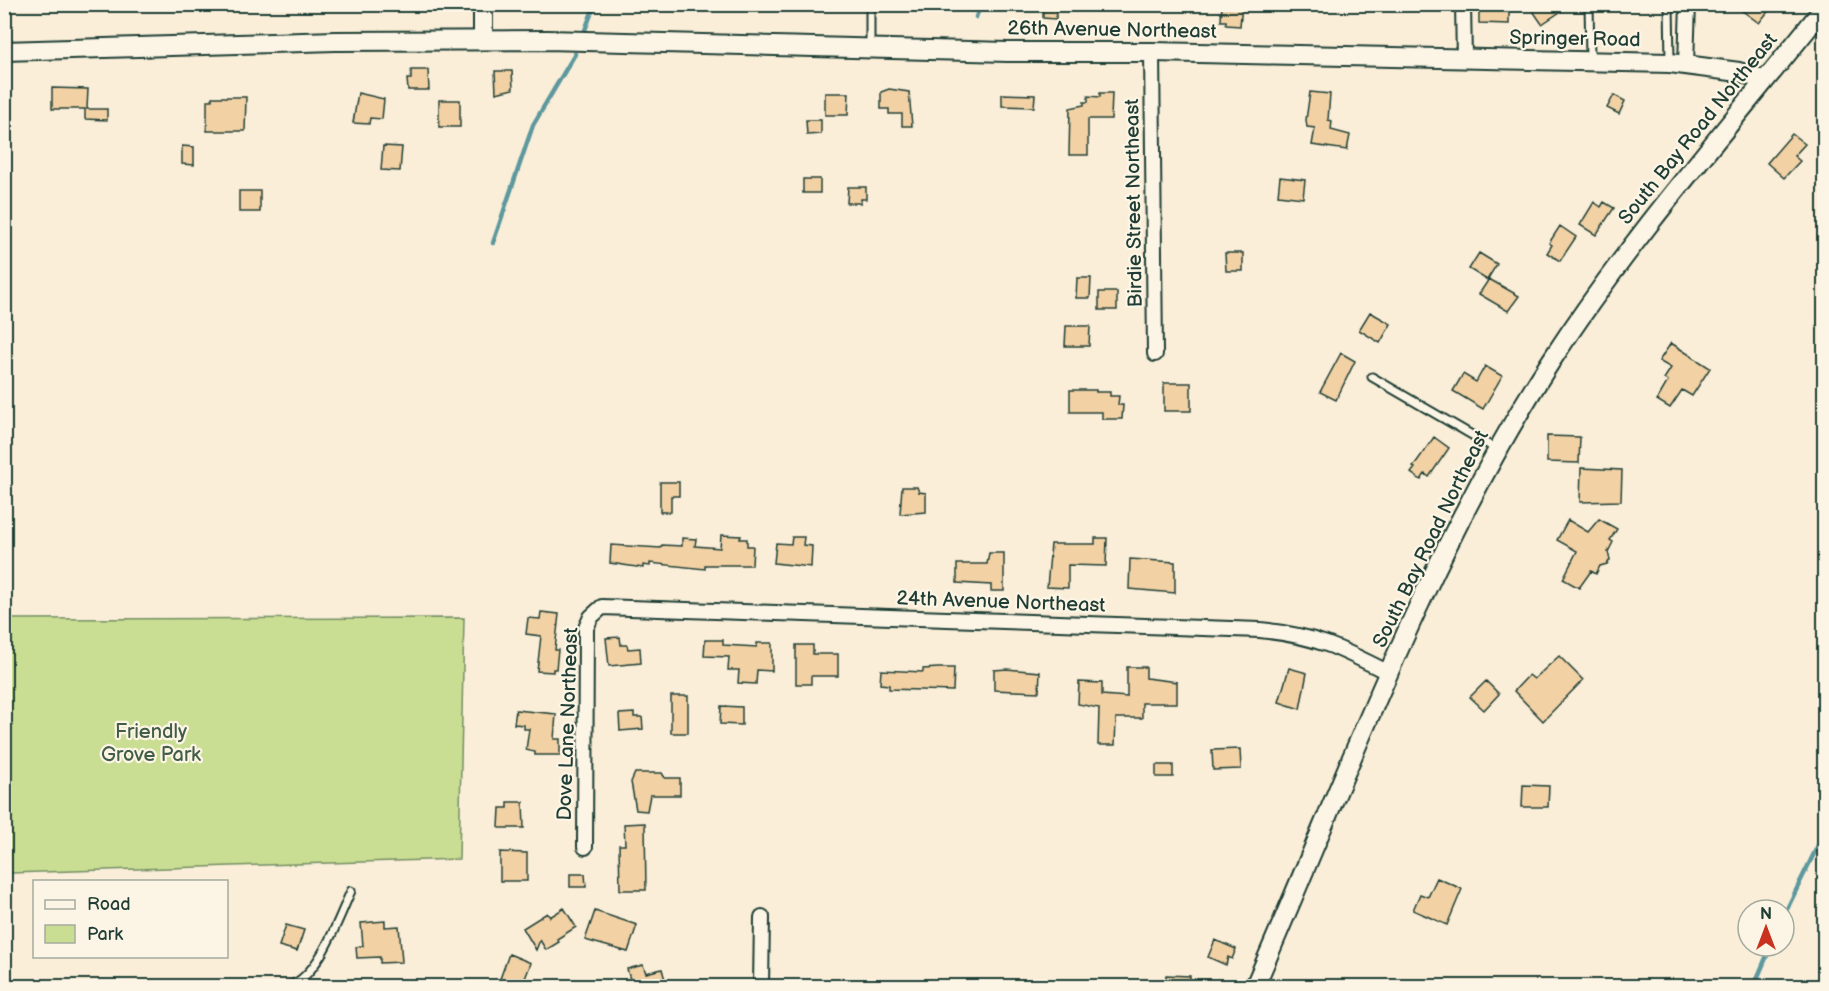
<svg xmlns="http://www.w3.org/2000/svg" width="1829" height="991" font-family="'Balsamiq Sans',sans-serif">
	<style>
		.park { fill: #cade93; stroke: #748e64; stroke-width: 1.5 }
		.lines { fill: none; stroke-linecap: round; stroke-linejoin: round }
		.stream { stroke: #5d989e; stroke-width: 4.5 }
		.building { fill: #f2d1a4; stroke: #1f3d34; stroke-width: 1.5 }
		.service-casing { stroke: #1f3d34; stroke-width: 11 }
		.minor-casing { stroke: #1f3d34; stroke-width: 18 }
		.tertiary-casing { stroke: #1f3d34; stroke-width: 22 }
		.service { stroke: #fcf5e5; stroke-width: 7 }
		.minor { stroke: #fcf5e5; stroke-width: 14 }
		.tertiary { stroke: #fcf5e5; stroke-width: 18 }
		.labels { text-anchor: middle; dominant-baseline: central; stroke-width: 4.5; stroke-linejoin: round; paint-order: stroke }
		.street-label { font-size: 20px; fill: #1f3d34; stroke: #fcf5e5 }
		.park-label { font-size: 20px; fill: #415d47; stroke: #fcf5e5 }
	</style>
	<rect width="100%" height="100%" fill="#faeed8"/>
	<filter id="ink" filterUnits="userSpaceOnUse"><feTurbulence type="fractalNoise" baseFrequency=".0167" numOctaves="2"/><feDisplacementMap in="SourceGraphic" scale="12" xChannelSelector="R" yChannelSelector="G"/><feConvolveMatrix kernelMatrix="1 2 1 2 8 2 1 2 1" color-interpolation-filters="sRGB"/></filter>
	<g filter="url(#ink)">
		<path class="park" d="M464,618l-5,241 -449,14 -2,113h-3v-367z"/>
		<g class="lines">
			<path class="stream" d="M976,17l5,-13
				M585,30l10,-26
				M493,243l40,-118 42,-71
				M1784,915l40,-82
				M1754,986l17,-40"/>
		</g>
		<path class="building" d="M1056,4v15l-13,-1v-13z
			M1222,4h20l-2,22 -14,-1v-4h-5z
			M1479,4l30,1v19l-30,-1z
			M1544,4h28l-30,20 -9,-13z
			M1733,4h41l-15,19z
			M411,70h17l1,20h-21l-1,-11h4z
			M495,71h17l1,18 -17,4z
			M52,88l36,1 -1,20h20v11l-22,-1v-10h-33z
			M889,89l20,3 3,34h-10v-12h-13v-5h-8v-17z
			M1310,92l20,2 -2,26 4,1 -1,9 19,5 -3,15 -35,-5 3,-17 -8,-1 -1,-7z
			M358,93l26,6 -2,20 -12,-1 -1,6 -16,-1z
			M825,93h24l-1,22h-23z
			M1100,93h12l-1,26h-23v36h-19l1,-47 14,-3v-3h4v-6l12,1z
			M1002,94l33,1 -1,12 -32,-1z
			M1614,95l11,6 -6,13 -12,-6z
			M212,97h34l-1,34h-38v-31h5z
			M439,100h21v27h-21z
			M806,120h15v14l-14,1z
			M1792,134l13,10 -11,12 6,5 -16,17 -17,-15z
			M182,146l12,1v18l-12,-1z
			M383,146l19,1 -2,24 -19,-1z
			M1280,177l25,3 -2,18 -25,-3z
			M803,179h17v14h-17z
			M848,187h18v12h-5v4h-14z
			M239,191h21v21h-21z
			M1594,202l7,5 3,-5 10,6 -18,27 -16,-10z
			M1560,226l16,11 -16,24 -13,-8 5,-8 -3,-2z
			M1225,253h18v18h-17z
			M1479,253l18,11 -10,16 -18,-11z
			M1077,278h14l-1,20h-14z
			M1489,279l30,17 -11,15 -29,-17z
			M1099,292h18v18h-18z
			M1370,312l21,12 -11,19 -21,-13z
			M1066,326h24l-1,20h-24z
			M1671,343l39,25 -18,28 -10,-6 -12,18 -13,-8 11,-19 -4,-2 7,-11 -12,-7z
			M1341,353l14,8 -19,39 -16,-8z
			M1485,366l17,10 -19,33 -30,-18 10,-17 13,8z
			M1164,383h27v28h-27z
			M1070,390h26v2h14v4h9l-1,9h5l-1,14h-20v-7h-32z
			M1547,436l33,1 -1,26 -32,-1z
			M1434,437l15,11 -20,29 -4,-3 -4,6 -10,-7 4,-5 -2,-1z
			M1581,468l41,2 -1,31 -41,1z
			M660,482h19v14h-8v16h-11z
			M902,487h15l2,5 7,1v19l-26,2z
			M1599,519l18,10 -7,11 3,2 -5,10 2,8 -3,4 -7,2 -4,8 -5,-3 -12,17 -16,-9 14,-28 -20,-11 11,-20 20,12z
			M721,535l20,1 -1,3h7v7h6l-1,19h-47v4l-55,-6v3l-7,-1v3l-33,-5 1,-18 50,3 1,-3 20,1v-8l14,1 -1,7 25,2z
			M792,537h12l-1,8 9,1 -1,21 -37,-4 2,-20 15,1z
			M1095,538h12l-1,28 -38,-1v23l-21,-1 4,-43h44z
			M989,553h15v38h-13v-6l-34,-2v-19h30z
			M1130,559l45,3v31l-46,-4z
			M541,612l18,2 -4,36h3l-2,19h-3v3l-16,-1 4,-35 -15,-2 2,-16 12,1z
			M620,637l1,8h6l1,4 12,-1 1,15 -32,3 -3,-28z
			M705,640h18v5l34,2v-4h15v28l-15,-1 -1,14 -18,-1 1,-13h-11l1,-13 -25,-1z
			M796,645h17v9h25v22h-27v8h-15z
			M1559,656l24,24 -40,41 -29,-30 15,-16 5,4z
			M1127,667h19v11l31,4v21h-35v15h-26l-1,27h-17l1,-37 -21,-4 1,-22 23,1v12l25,2z
			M938,668h16l-1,23 -64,-2v-4l-9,-1 1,-14 42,2v-3z
			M1289,668l18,5 -7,36 -21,-7z
			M1007,669l33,3 -1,20 -45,-2v-20z
			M1486,681l13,13 -15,16 -14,-13z
			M671,696h17v37h-17z
			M721,706l21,1v18l-22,-1z
			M516,710l40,4 -2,25h6v16h-25v-3l-9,-2 3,-21h-5v-4l-10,-1z
			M634,713v4h8l1,12 -23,2 -1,-17z
			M1240,749l1,20 -28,1 -1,-20z
			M1156,765h17v12h-17z
			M635,773h27l3,5h15v17h-30l-3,16 -11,-1 -5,-28z
			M1523,785l26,1 -1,21h-26z
			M508,802h15l1,26h-25l1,-20h8z
			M645,823l1,67h-26l-1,-45h6l-1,-21z
			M500,852l27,1v28h-27z
			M570,874h15l1,13h-16z
			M1437,878l25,11 -15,36 -34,-15 7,-16 8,3z
			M564,908l12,19 -19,12 2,3 -13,8 -6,-10 -4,10 -13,-22 24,-15 3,4z
			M595,911l42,14 -9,27 -43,-12z
			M385,921v6l14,-1 3,36 -22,1v-6l-23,1 -1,-11 7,-1 -2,-23z
			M286,925l18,5 -7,21 -18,-5z
			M1215,940l21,9 -4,10 -4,-2 -2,8 -18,-8z
			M509,954l22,9 -7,18 -5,-2 -3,8h-19z
			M643,965l3,8 16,-4 5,18h-22l-1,-4 -12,3 -5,-17z
			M1166,975l24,1v11h-25z"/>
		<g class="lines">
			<defs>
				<path id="service" d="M1589,4l1,55
					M1669,4l1,57
					M870,48v-44
					M1372,377l124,72
					M288,986c30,-7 51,-69 63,-95"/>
				<path id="minor" d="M1463,4l1,56
					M1152,52l3,302
					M1686,64l2,-60
					M585,847l1,-219 5,-11 11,-10 658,23c57,6 80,18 129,43
					M761,986l1,-69"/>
				<path id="tertiary" d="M483,40v-36
					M4,51l331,-10 212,-1 461,12h144l518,11 69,9 26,8
					M1255,986c92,-210 171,-431 296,-625 81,-125 180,-237 273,-353"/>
			</defs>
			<use href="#service" class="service-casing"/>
			<use href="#minor" class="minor-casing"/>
			<use href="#tertiary" class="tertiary-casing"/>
			<use href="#service" class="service"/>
			<use href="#minor" class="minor"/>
			<use href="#tertiary" class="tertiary"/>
		</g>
	</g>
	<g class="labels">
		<g class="street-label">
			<text transform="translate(1112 30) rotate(1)">26th Avenue Northeast</text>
			<text transform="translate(1575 39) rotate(1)">Springer Road</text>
			<text transform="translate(1698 129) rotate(-51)">South Bay Road Northeast</text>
			<text transform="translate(1134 203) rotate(-91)">Birdie Street Northeast</text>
			<text transform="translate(1431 539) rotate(-64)">South Bay Road Northeast</text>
			<text transform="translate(1001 602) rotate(2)">24th Avenue Northeast</text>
			<text transform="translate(568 724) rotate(-88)">Dove Lane Northeast</text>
		</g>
		<g class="park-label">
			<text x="151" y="732">Friendly<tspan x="151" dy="23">Grove Park</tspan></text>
		</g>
	</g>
	<rect width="1829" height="991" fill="none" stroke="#fcf5e5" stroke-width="24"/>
	<rect x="12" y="12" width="1805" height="967" fill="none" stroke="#1f3d34" stroke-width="2" filter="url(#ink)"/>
	<rect x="33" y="880" width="195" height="78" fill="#fcf5e5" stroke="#a4ab9e" stroke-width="1.5"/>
	<rect x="45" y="900" width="30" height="9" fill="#fcf5e5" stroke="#a4ab9e" stroke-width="1.5"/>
	<text x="87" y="910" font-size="18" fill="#1f3d34">Road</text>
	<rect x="45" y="925" width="30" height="18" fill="#cade93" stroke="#a4ab9e" stroke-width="1.5"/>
	<text x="87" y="940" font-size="18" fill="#1f3d34">Park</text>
	<g transform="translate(1766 928)"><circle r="28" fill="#fcf5e5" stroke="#a4ab9e" stroke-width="1.5"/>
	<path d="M0-4.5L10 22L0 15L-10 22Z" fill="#c8321e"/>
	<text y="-9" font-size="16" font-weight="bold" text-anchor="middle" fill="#1f3d34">N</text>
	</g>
</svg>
